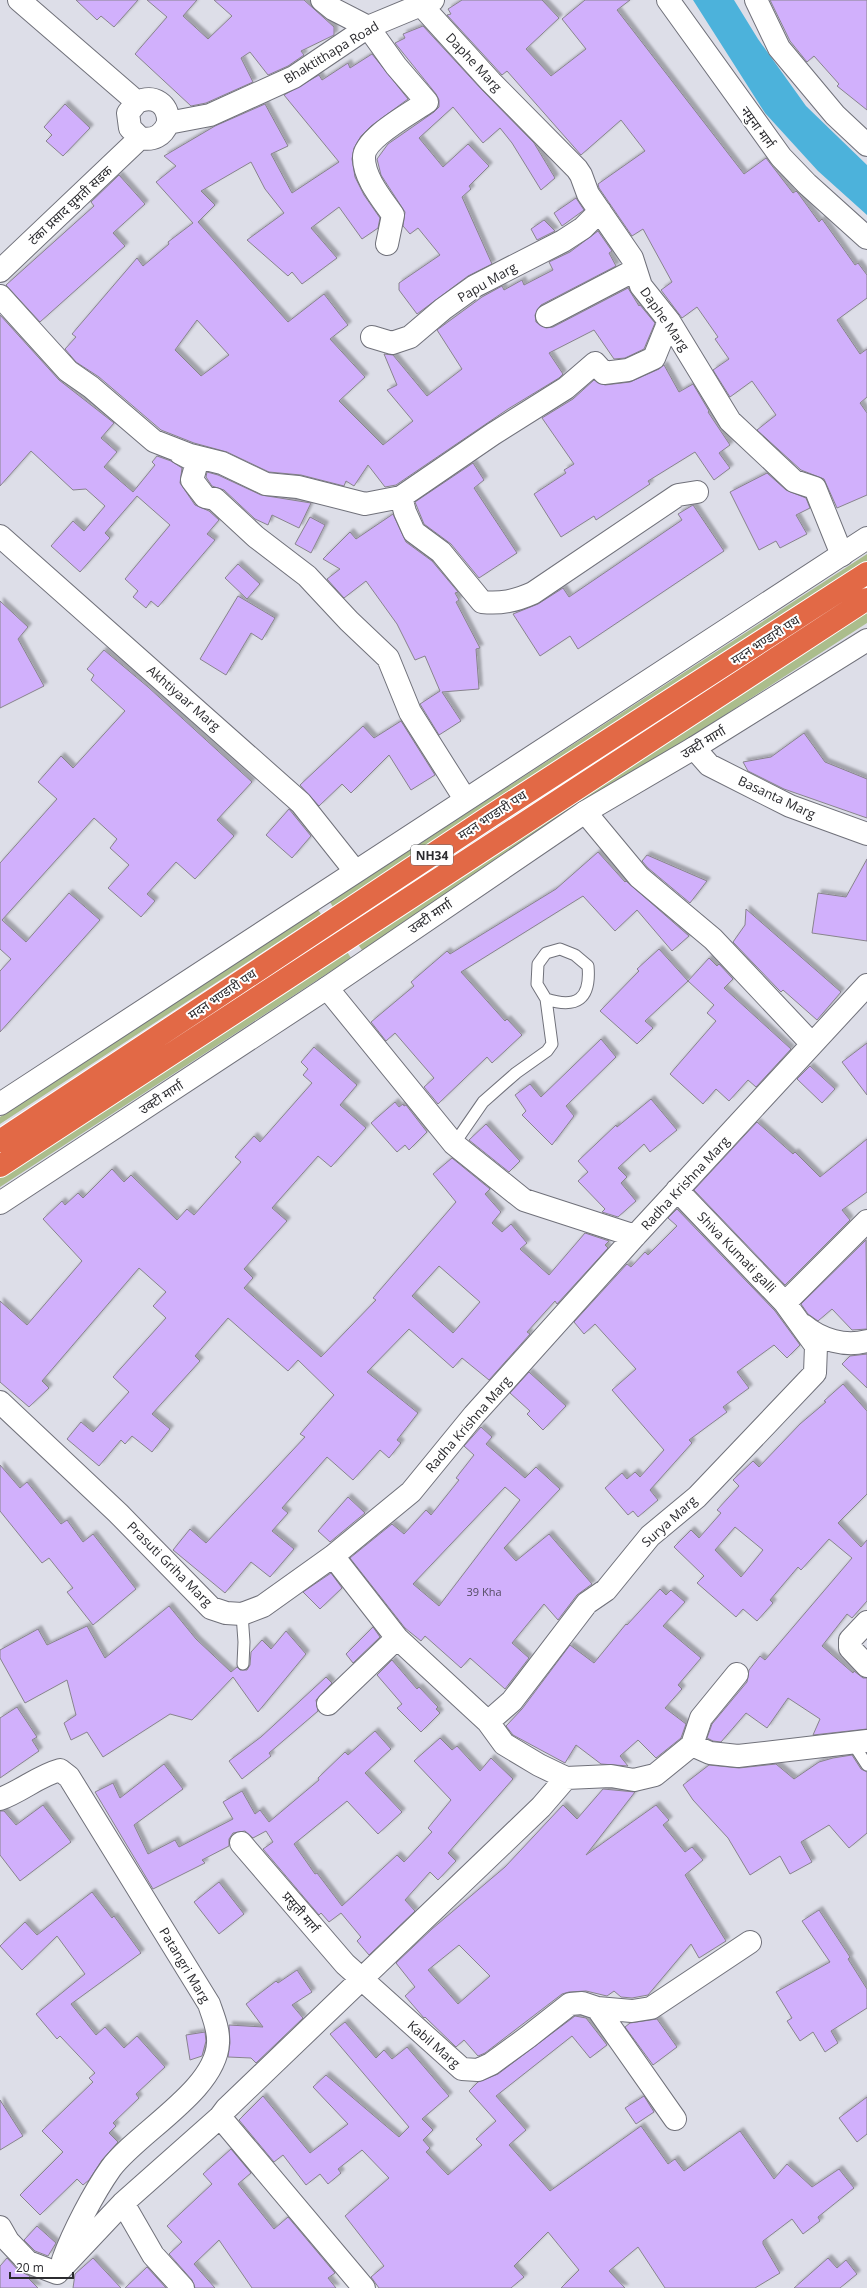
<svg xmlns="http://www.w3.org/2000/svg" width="867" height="2288" font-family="'Open Sans','Noto Sans Devanagari',sans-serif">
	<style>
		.green { fill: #abbd8c }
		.water { fill: #4cb2db }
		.building { fill: #d1b0fc; stroke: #88848d; fill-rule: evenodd; filter: url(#shadow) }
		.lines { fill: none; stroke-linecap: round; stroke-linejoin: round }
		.lane-casing { stroke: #70717a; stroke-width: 13 }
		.street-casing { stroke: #70717a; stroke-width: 24 }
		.secondary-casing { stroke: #70717a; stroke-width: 24 }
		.highway-casing { stroke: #fff; stroke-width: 24 }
		.lane { stroke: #fff; stroke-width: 11 }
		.street { stroke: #fff; stroke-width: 22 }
		.secondary { stroke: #fff; stroke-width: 22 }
		.highway { stroke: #e26946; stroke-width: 22 }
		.labels { text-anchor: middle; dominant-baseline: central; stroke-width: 4; stroke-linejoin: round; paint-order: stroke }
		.number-label { font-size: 11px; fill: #544c62 }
		.shield { fill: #fff; stroke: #6b6b6d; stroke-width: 1 }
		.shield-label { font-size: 12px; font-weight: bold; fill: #2b2b2f }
		.street-label { font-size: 13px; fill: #2b2b2f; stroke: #fff }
	</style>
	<defs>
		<filter id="shadow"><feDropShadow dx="3.5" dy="-3.5" stdDeviation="1" flood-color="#0004"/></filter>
	</defs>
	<rect width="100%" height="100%" fill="#dddee8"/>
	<path class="green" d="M867,554v7l-534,346 -3,-5z
		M867,612v11l-505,327 -5,-7z
		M318,910l3,4 -321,210v-7z
		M346,950l5,8 -351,229v-10z"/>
	<path class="water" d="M693,0h41l24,39 48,67 61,59v50l-49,-44 -53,-58z"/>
	<path class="building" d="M76,0h62l-24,27 -13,-11 -4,4z
		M147,0h50l-14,16 25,23 24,-23 -18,-16h90l30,27v8l-33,16 3,4 -16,11 -20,9 -18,-23 -9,6 12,24 -47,21 -15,3 -56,-52 32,-37z
		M462,0h80l17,18 -33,31 25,27 35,-27 -24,-30 23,-19h45l-13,10 127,164 22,-16 27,35 3,-2 2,2 21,29 3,-3 33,46 3,-2 9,12v23l-30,22 23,34 7,-5v48l-7,6 7,10v82l-30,13 -13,-29 -23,-9 -44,-40 19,-15 -24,-34 -22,16 -17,-27 16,-11 -14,-20 3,-2 -21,-30 -15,11 -21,-28 11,-8 -29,-53 -11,7 -33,-48 -1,-4 47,-33 -24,-31 -40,35 -74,-84 -5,4 -55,-60 4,-1 -3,-5z
		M770,0h97v110l-30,-24 2,-2 -25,-28 -7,6 -17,-21z
		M423,26l59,64 52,53 21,35 -14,12 -29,-47 -12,-15 -17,15 -30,-36 -34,31 24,29 25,-23 21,22 -20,20 2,3 -9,8 30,67 -24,12 -51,38 -18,-24v-7l41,-28 -22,-27 -8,6 -7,-8 2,-14 -24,-37 -4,-16 11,-15 46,-32 5,-5v-7l-3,-6 -41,-51 10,-5 -2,-4z
		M372,54l36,45 -37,27 -10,10 -7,12 -2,11 3,18 9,18 16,23 -2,10 -16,11 -23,-32 -28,21 26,30 -35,26 -10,-12 -4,4 -41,-36 37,-27 -19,-24 -14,-27 -50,29 14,14 -17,17 90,100 36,-28 24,31 -18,14 35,38 -26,24 44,44 30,-24 -26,-31 10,-5 -13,-31 9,1 34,41 35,-27 -25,-39 45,-33 20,-11 2,4 18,-10 2,5 29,-15 -4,-8 21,-10 28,-21 14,20 -3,2 7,13 -75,39 -6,10 1,7 10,6 7,-1 75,-39 11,18 1,-1 15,18 -11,26 -19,9 -11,1 -20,-29 -45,23 14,21 -4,4 -51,31 -112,76 -11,2 -17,-22 -14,21 -8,-5 -2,5 -43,-11 -32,-3 -42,-20 -33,-9 -33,-13 -62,-53 -23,-15 -11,-13 11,-12 -4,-3 65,-76 6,8 26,-22 -1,-2 25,-19 -37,-41 20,-16 -12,-10 51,-30 50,-22 23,42 -17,8 21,39 47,-31 -55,-67 35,-20 3,5 26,-17 2,5zM197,320l32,35 -28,21 -26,-26z
		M65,104l25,24 -27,28 -17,-15 6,-6 -8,-8z
		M119,175l26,29 -32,29 12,13 -85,76 -34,-37 88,-79 -3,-4z
		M576,198l8,12 -22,16 -8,-13z
		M544,220l11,11 -18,9 -6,-11z
		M0,315l59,65 55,43 -13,15 16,14 -13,15 29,25 22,-27 -3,-3 5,-6 14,5 11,7 -2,15 15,22 14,6 10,9 -12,14 8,6 -57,67 -7,-6 -5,7 -13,-11 5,-6 -13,-12 45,-54 -33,-29 -32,37 5,5 -30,34 -29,-26 22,-25 11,10 21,-25 -19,-17 -13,1 -42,-39 -31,35z
		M664,365l15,27 14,-8 16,27 -1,1 22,33 -11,8 11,15 -16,12 -19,-28 -47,29 2,3 -54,36 -2,-4 -33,21 -27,-43 32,-21 -2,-3 10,-6 -32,-46 31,-19 21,-19 11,5 25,-3 29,-13z
		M473,463l11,17 -10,8 43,65 -38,25 -28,-34 -27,-20 -9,-22z
		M207,472l11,3 43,20 50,8 -12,25 -27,-13 -4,10 -13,-6 -31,-29 -12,-4 -6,-9z
		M767,473l19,17 20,8 4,10 -14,7 11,19 -27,14 -4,-7 -17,9 -29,-58z
		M693,505l31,46 -146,98 -8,-13 -30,20 -27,-42 25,-10 25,-16 6,9 113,-77 -4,-6z
		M393,514l13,28 26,19 26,31 -3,1 4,7 -3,2 24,46 -4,1 3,40 -37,3 19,29 -22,14 -19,-31 20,-13 -15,-35 -10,4 -18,-36 -31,-43 -22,17 -17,-19 13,-10 -17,-10 27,-27 6,7z
		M310,517l15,8 -14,28 -16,-9z
		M238,564l22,20 -13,15 -22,-21z
		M238,596l37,22 -13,22 -11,-7 -25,42 -26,-16z
		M0,601l28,26 -10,12 26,47 -44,22z
		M104,650l44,37 104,95 -35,38 17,16 -39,43 -19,-17 -29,32 8,7 -14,16 -33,-29 21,-23 -19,-17 7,-9 -23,-21 -92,102 24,22 43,-49 31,27 -100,112v-61l11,-12 -11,-10v-86l57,-64 -19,-17 23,-26 12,12 52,-57 -34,-31 3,-5 -7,-6z
		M401,721l34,54 -24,15 -22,-35 -38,38 -9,-9 -23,22 -19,-21 63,-59 11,12z
		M804,733l21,29 42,17v39l-83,-29 -36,-18 -5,-9 28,-5z
		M289,809l22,27 -19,22 -26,-23z
		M598,852l27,30 1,-1 63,55 -17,15 -35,-41 -22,21 -32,-35 -122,76 44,49 2,-2 15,16 -30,28 -5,-6 -49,47 -14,-17 10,-9 -39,-45 -9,8 -15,-19 43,-36 -3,-4 36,-31 3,3 106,-65z
		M647,855l60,26 -17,22 -42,-35 -6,-7z
		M867,859v82l-55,-8 6,-40 28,4z
		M746,909l95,83 -24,28 -34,-30 -2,2 -3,-3 -45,-47 12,-17z
		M659,949l29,32 -43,40 8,7 -16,16 -37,-33 39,-40 -2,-2z
		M709,958l8,8 2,-2 14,15 -9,9 67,61 -35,38 -8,-7 -19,21 -13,-12 -13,15 -33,-30 46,-53 -9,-8 7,-8 -26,-24z
		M601,1039l15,18 -50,49 8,10 -22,29 -30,-30 4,-4 -11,-16 15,-11 11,13z
		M867,1043v52l-25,-33z
		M314,1047l43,38 -17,20 26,23 -35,39 -13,-11 -46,52 15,13 -43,48 9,9 -9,10 77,69 55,-57 -3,-2 83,-96 -23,-28 19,-16 38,31 -5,5 16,18 -9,11 10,9 9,-8 16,19 -7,6 29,26 36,-42 24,8 -4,4 3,3 -51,56 -2,-3 -28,31 3,2 -41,46 -27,-22 -9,10 -44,-39 -42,43 51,41 -21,27 4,3 -12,15 -9,-8 -27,30 -26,-23 -45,51 6,5 -16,18 22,18 -24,28 -19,-15 -26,31 -52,-43 17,-21 16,14 99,-106 -5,-3 34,-39 -36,-35 -10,11 -60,-53 -33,38 5,5 -48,53 18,15 -18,23 -20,-16 -7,8 -4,-4 -22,26 -32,-27 14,-17 12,10 36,-40 -16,-15 53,-59 -13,-12 13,-14 -27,-24 -97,113 7,7 -20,19 -29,-25v-81l27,24 55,-64 -39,-42 19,-18 3,4 13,-12 5,5 29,-29 12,13 7,-7 46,45 10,-11 7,6 47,-53 -6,-5 19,-21 6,6 52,-59 -9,-8 5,-6 -7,-7zM439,1266l41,36 -27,31 -41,-37z
		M810,1066l25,23 -13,14 -25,-24z
		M651,1099l26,31 -27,22 -6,-8 -26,24 9,9 -6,6 15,18 -18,16 -16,-5 3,-3 -27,-28 10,-9 -10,-11 38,-36 1,2z
		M395,1102l4,5 4,-3 1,2 2,-1 21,27 -18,18 -4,-5 -8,7 -26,-29z
		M757,1122l36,32 2,-2 25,25 47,-38v53l-25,18 8,10 -65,65 -91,-95z
		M486,1124l34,37 -11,11 -40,-32z
		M677,1209l98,102 25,34 -13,13 -13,-13 -37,27 12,16 -26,19 4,5 -38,28 3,3 -42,47 8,10 -20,17 -5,-6 -5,4 -23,-27 17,-15 5,6 8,-7 5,5 24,-27 -52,-60 24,-21 -41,-45 -11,10 -10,-12 53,-58 4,3 14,-15 3,3 29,-29 -9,-8z
		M866,1240l1,89 -15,1 -20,-21 -14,12 -10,-7 -7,-10z
		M867,1354v34l-25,-24 8,-8z
		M529,1372l37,34 -23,24 -16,-16 3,-3 -20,-18z
		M843,1384l24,27v83l-29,29 23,24 6,-7v61l-15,17 -5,-4 -25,32 31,27 1,-2 9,7h4v51l-54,6 7,-16 -32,-21 -21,30 -21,-15 -25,29 -8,-1 -6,-3 5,-14 35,-42 2,-12 11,-14 5,4 87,-102 -23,-19 -28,31 -3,-3 -28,33 3,3 -16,18 -14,-12 -7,8 -39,-34 7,-7 -30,-29 17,-17 8,8 22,-25 -4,-3 22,-24 -6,-6 20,-19 6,6 41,-43 26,-22 -2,-1zM735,1527l28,23 -22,27 -26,-27z
		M481,1427l11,10 -6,7 39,34 11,-11 24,22 -56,59 12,13 33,-27 43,50 -15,11 -19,25 -14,-16 -32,39 17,15 -24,31 -35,-31 -9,10 -36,-32 -4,5 -16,-13 -55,-70 42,-34 12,10 22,-24 5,5 28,-35 -3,-2 18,-23 -10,-9zM505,1487l15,13 -81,106 -26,-22z
		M0,1465l20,23 7,-6 34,42 6,-4 16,22 10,-8 43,55 -43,36 -26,-33 6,-4 -24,-30 -7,5 -42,-52z
		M348,1497l17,16 -35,29 -12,-11z
		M331,1573l11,15 -22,21 -17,-17z
		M660,1589l6,6 5,-5 14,12 -22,24 38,32 -23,27 4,4 -17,19 21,16 -5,14 -25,20 -18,-18 -18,16 8,10 -27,-2 -25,-19 -11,18 -52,-28 -7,-9 16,-17 48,-64 24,18 32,-39 1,1z
		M169,1606l27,33 35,33 6,-5 3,3h7l3,-5 1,-13 11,-12 9,9 15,-18 20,23 -48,58 -25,-35 -41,43 -22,-6 -67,43 -16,-25 -16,8 -7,-17 12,-8 -9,-35 -42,23 -25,-45v-8l38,-21 9,16 40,-19 18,32z
		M373,1627l7,10 -27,26 -7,-9z
		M392,1660l25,29 2,-2 19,20 -2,2 4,4 -19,19 -24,-24 5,-4 -25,-29z
		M326,1677l6,6 -16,17 2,11 -49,42 2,3 -29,23 -13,-18 32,-24z
		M17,1707l20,30 -5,3 7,11 -39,27v-60z
		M375,1731l16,18 -26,24 37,39 -24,22 -31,-33 -53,43 21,30 2,-1 25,33 55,-51 7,7 28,-30 -4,-4 23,-28 -37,-39 26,-23 12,12 5,-4 23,25 11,-13 22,21 -65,74 8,8 -18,19 -8,-8 -25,28 10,11 -46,44 -12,-14 4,-4 -20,-24 -12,9 -8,-9 -2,2 -56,-66 10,-7 -7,-11 -13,7 -8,-7 -12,2 -4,6v7l-27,14 3,3 -52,26 -58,-97 18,-9 7,15 44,-34 19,25 -49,36 14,29 27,-14 4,7 54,-28 -10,-17 19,-11 13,23 5,-4 9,12 50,-42 -1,-2 27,-26 3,3z
		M852,1755l9,14 6,3v61l-18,15 -20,-23 -28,17 11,20 -22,12 -10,-18 -30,19 -22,-37 -35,-38 -10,-15 26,-20 30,3 37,-4 18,15 25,-17 14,-4z
		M603,1789l32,3 -49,63 70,-50 13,15 -6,5 22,27 7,-5 11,13 -18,15 41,66 -27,17 -8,-14 -43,51 -16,3 -11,-1 -7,-6 -7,5 -21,-5 -17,1 -7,2 -77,59 -7,3 -14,-16 -8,7 -31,-30 -1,1 -19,-22 10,-9 -19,-24 36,-34 73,-62 58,-62 14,14zM459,1945l31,31 -32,28 -30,-34z
		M43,1805l28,37 -51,39 -20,-26v-44h4l12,14z
		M219,1882l25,32 -25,20 -25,-32z
		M92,1892l20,26 2,-2 27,37 -70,51 25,31 9,-8 19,21 13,-12 28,31 -29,27 3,4 -26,25 3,3 -7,7 9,9 -16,18 -13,20 -6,5 -6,-6 -37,36 -20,-20 43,-43 -21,-21 51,-49 -4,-4 6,-5 -35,-37 -3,3 -21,-25 49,-40 -28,-38 -35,34 -22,-24 25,-24 12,13z
		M819,1910l31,47 -2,2 19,30v19l-36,23 7,12 -13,9 -12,-20 -13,9 -13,-20 5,-3 -16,-26 54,-30 -28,-41z
		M297,1970l15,22 -20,13 11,13 -47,45 -5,-5 -23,-1 2,-14 -1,-18 34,2 -17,-23 30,-23 2,2z
		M575,2016l11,2 21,27 -17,13 -18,-22 -76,60 30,34 -17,15 41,46 91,-65 27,38 7,-5 9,12 56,-40 34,48 13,-15 25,23 27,-18 15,19 -36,29 2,4 -17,13 -11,-15 -29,22v3l17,29 -25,15h-90l-27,-41 -29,24 16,17h-64l18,-18 -31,-38 -34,34 10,11 -13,11h-132l-8,-11 13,-11 -39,-50 44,-38 -27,-28 -24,19 3,4 -13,11 -8,-10 -14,11 -23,-30 -9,7 -35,-42 24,-24 47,57 38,-29 -35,-37 13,-12 73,62 10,-10 -79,-93 15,-12 31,36 8,-8 8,9 15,-12 42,49 -27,23 11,11 -10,10 7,8 -4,4 22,23 34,-30 -6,-6 20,-18 -27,-30 9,-9 20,-8z
		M657,2019l20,28 -24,18 -28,-38 5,-4z
		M205,2032l1,9 -4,15 -12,4 -4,-25z
		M644,2096l10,16 -18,12 -11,-16z
		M867,2097v37l-10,8 -18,-24z
		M0,2100l23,36 -23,14z
		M231,2149l20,24 -13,11 36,45 14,-12 47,56 -7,5 8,10h-84l-33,-48 -25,24 21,24h-20l-3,-8 -23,-26 13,-12 -15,-16 45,-42 -9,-10z
		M37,2226l19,17 -8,13 -13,-5 -11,-11z
		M7,2258l12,13 11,5 -2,2 10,10h-38v-22z
		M93,2258l28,30h-48l2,-14z
		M828,2258l9,10 9,-8 11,14 -17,14h-46z
		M147,2267l19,21h-41z"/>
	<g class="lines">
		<defs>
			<path id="lane" d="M454,1144l29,-42 33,-29 31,-22 5,-7 -6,-45 -9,-15 1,-20 8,-11 14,-4 15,6 13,11c3,33 -11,43 -42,33
				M242,1614l2,28 -1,22
				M852,1742l15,23"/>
			<path id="street" d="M322,0l11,9 35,18 28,39 31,36c-16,11 -64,37 -63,56 0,20 18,41 29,57l-6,29
				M422,6l69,76 86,87 4,6 7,19 44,64 9,28 28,35 61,100 64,60 21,7 27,67
				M0,296l68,75 23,16 63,54 36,14 32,8 44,21 32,3 67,17 36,-7 92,-63 73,-46 29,-25 9,10 24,-3 26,-12 15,-37
				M547,316l88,-46
				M372,337l20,6 18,-6 33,-28 32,-23 88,-45 20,-13 17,-17
				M180,453l17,9 -5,18 13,17 10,2 41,38 51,39 42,45 39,37 22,54 55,87
				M401,497l4,15 9,20 27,20 41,50c19,2 33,-1 51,-9l145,-98 19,-3
				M0,536l301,267 54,68
				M694,748l15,17 81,41 77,28
				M585,812l54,65 74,62 99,105
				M327,988l127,156 70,56 111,36
				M785,1303l82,-82
				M803,1325c18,15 42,22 64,16
				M0,1402l118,111 93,95 15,5 16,1 21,-8 70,-50 78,-64 63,-77 161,-179 232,-251
				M333,1556l64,82 91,84 16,22 35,21 27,13 45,-2 23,4 21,-5 37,-30 18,8 28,3 129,-15
				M867,1622l-17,18v8l17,18
				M328,1704l69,-66
				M488,1722l24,-21 75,-98 19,-13 44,-54 47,-39 118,-124 1,-27 -31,-43 -108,-113
				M692,1745l9,-27 36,-44
				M0,1799c22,-8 38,-23 60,-29l9,7 140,227c4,12 10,25 9,39 -2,47 -80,89 -107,125 -17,24 -38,64 -48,92
				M241,1843l104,121 117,105 16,1 13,-6 37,-27 42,-33 12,-1 15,5 78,111
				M597,2008l35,3 19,-3 99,-66
				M220,2117l144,171
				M123,2203l30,52 30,33
				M0,2227l8,14 20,21 29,11
				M57,2273l66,-70 97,-86 6,-8 315,-302 25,-29"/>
			<path id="secondary" d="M19,0l118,102c17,-8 32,2 31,21
				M668,0l113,157 26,27 60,54
				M756,0l23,48 56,67 32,30
				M137,102l-9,11 2,15 10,10c13,3 23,-2 28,-15l42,-8 84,-38 74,-50 65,-27
				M0,271l140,-133
				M0,1104l867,-566
				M0,1203l327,-215 258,-176 109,-64 173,-108"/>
			<path id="highway" d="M0,1141l489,-324 378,-244
				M0,1166l867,-567"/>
		</defs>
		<use href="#lane" class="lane-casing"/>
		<use href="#street" class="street-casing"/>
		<use href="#secondary" class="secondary-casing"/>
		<use href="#highway" class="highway-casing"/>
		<use href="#lane" class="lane"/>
		<use href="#street" class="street"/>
		<use href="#secondary" class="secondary"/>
		<use href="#highway" class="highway"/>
	</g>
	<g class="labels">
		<g class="number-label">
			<text x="484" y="1591">39 Kha</text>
		</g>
		<rect class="shield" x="411" y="845" width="42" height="20" rx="3"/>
		<g class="shield-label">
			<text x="432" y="855">NH34</text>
		</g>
		<g class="street-label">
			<text transform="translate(331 52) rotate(-31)">Bhaktithapa Road</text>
			<text transform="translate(474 62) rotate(47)">Daphe Marg</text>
			<text transform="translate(758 127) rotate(54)">नमुना मार्ग</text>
			<text transform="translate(70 205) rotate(-43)">टंका प्रसाद घुमती सडक</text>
			<text transform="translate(487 282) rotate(-30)">Papu Marg</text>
			<text transform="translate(665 319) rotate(55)">Daphe Marg</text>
			<text transform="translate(765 640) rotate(-33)">मदन भण्डारी पथ</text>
			<text transform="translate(184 698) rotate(41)">Akhtiyaar Marg</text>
			<text transform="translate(703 742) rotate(-31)">उक्टी मार्गा</text>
			<text transform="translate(777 797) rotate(25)">Basanta Marg</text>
			<text transform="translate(492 815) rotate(-33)">मदन भण्डारी पथ</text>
			<text transform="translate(430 916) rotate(-34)">उक्टी मार्गा</text>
			<text transform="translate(222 994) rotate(-34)">मदन भण्डारी पथ</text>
			<text transform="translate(161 1097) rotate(-33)">उक्टी मार्गा</text>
			<text transform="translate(685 1183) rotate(-47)">Radha Krishna Marg</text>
			<text transform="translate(737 1252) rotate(46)">Shiva Kumati galli</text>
			<text transform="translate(468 1424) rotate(-49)">Radha Krishna Marg</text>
			<text transform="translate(669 1521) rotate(-42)">Surya Marg</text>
			<text transform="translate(170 1564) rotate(45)">Prasuti Griha Marg</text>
			<text transform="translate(301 1912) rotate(50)">प्रसुती मार्ग</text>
			<text transform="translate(185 1965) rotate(59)">Patangri Marg</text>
			<text transform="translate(434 2044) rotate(41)">Kabil Marg</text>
		</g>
	</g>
	<path d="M10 2272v6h63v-6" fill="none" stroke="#2b2b2f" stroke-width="2"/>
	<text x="16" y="2272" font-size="12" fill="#2b2b2f" stroke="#ffffff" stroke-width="3" paint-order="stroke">20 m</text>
</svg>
